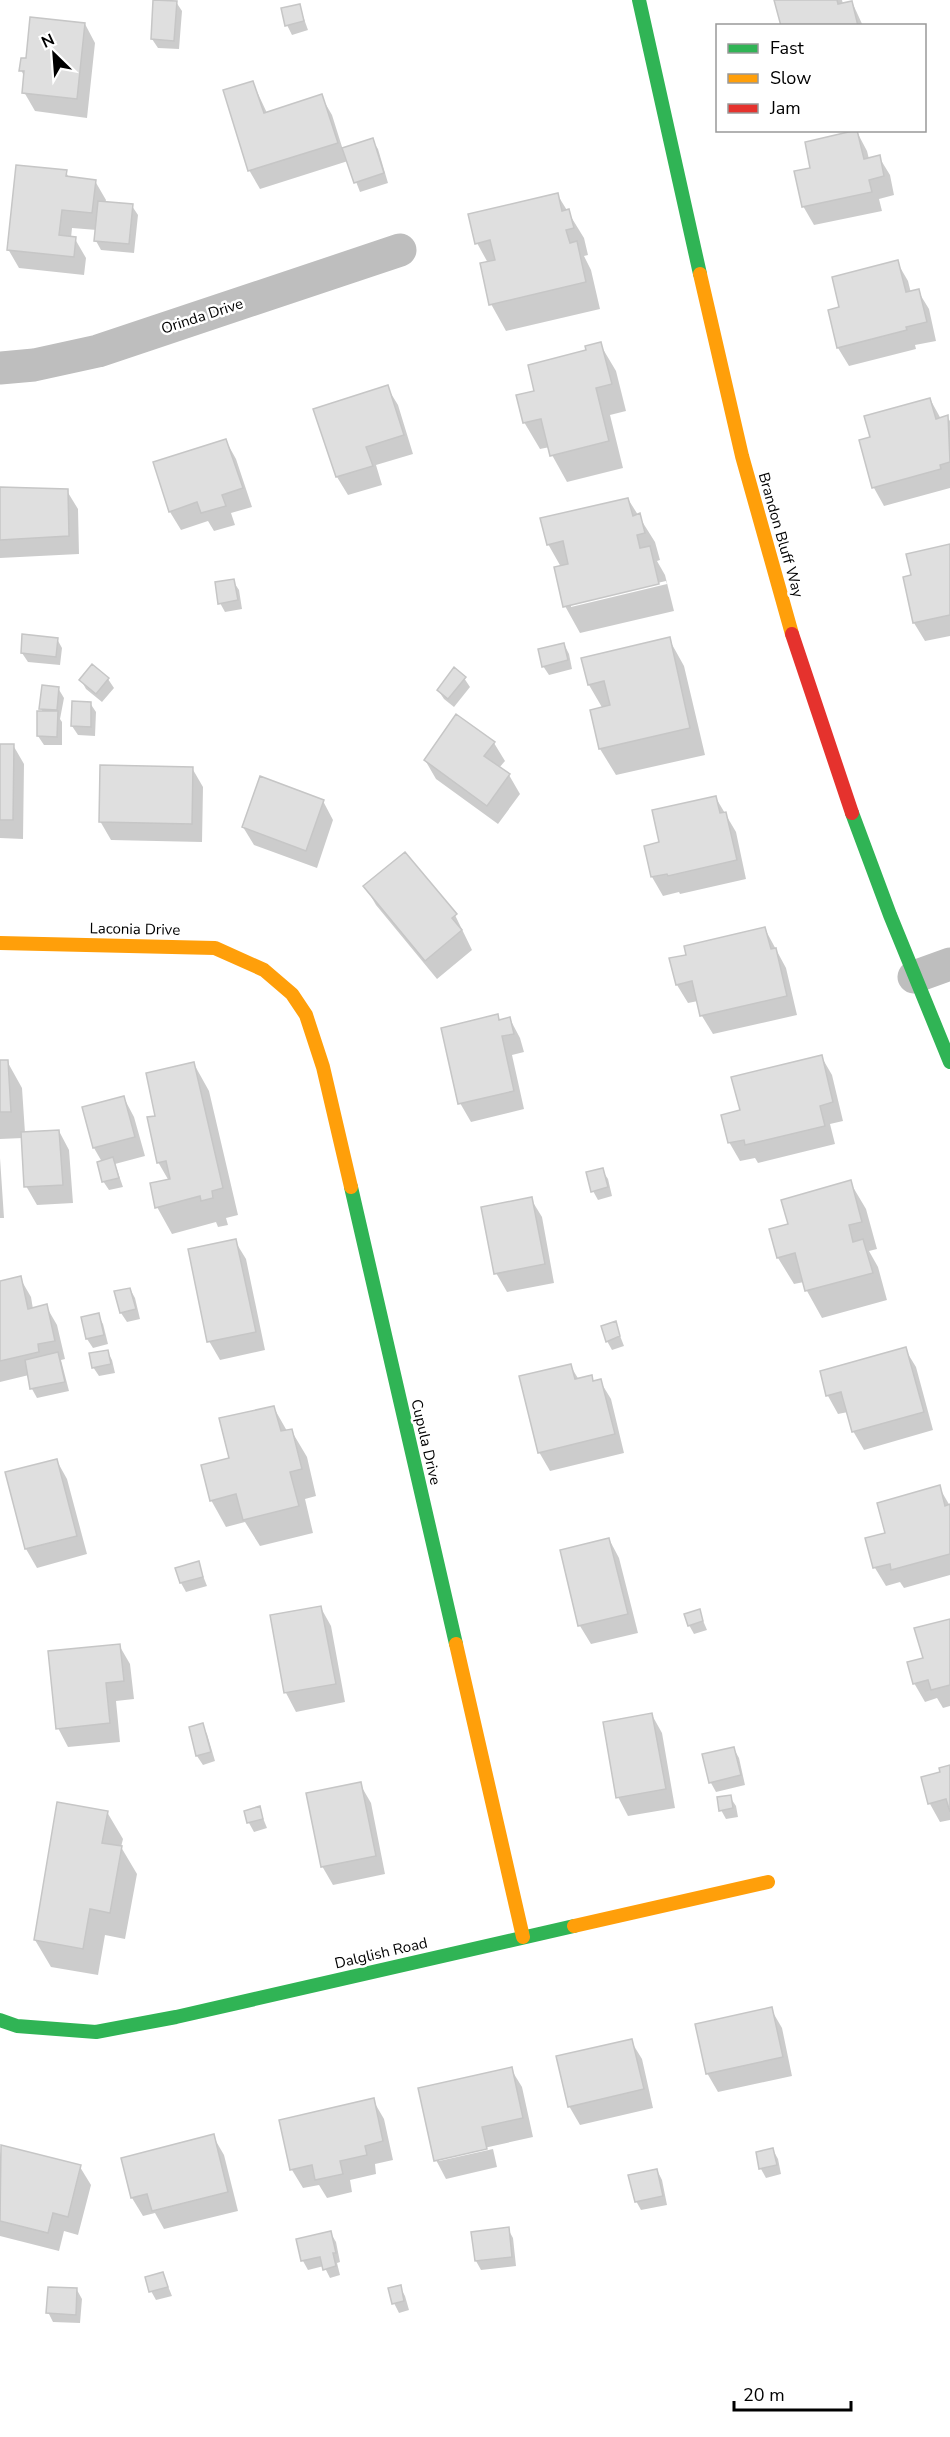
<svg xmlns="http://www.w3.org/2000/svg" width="950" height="2437" font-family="'Nunito Sans',sans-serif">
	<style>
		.shadow { fill: #0003; fill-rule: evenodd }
		.building { fill: #dfdfdf; stroke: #c6c6c6; stroke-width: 1.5 }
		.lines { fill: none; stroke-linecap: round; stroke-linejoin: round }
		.street { stroke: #bebebe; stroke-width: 33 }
		.fast { stroke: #30b455; stroke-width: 14 }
		.slow { stroke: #ff9f0a; stroke-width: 14 }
		.jam { stroke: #e5322d; stroke-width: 14 }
		.labels { text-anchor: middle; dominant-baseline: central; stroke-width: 5; stroke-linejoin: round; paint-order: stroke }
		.street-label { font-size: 15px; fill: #000; stroke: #fff }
	</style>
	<rect width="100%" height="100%" fill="#fff"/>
	<path class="shadow" d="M776,0h66l1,4 9,-2 11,24h-81z
		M176,2l6,9 -3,38 -21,-1 -6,-9z
		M299,5l9,25 -16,5 -5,-10z
		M85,24l10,19 -8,75 -52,-7 -11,-19 1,-14 -4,-8 6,-10z
		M253,83l14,30 54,-17 11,19 11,35 29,-10 6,9 10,34 -28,9 -12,-31 -88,28 -11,-19z
		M857,132l10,19 2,8 10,-2 11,18 4,20 -15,4 3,12 -68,14 -11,-19 9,-37z
		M66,172l3,6 26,3 11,19 -1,4 27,2 6,9 -4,38 -33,-3 -5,-9 1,-11 -25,-2 -1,10 4,1 11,19 -2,17 -65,-7 -11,-19z
		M557,194l27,44 4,17 -4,1 7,14 9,39 -94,22 -15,-27 -3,-41 -11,-20z
		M897,262l11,19 3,12 7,-2 11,18 7,32 -21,4 1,4 -67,17 -11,-18 3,-40z
		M600,344l16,27 10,40 -16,4 13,53 -56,14 -15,-27 -2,-8 -10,2 -16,-27 12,-30 52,-41z
		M387,387l11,18 15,49 -37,11 6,20 -34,10 -11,-18z
		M930,399l11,20 6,-2 3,4v67l-66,18 -10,-18 -13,-47 11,-3z
		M226,441l10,18 16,48 -21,6 4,12 -21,6 -6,-10 -27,9 -11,-18z
		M0,489l67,2 11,18 1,45 -79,4z
		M628,499l27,43 5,18 -3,1 8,14 9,36 -94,22 -15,-27 -4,-39 -13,-23zM666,581l1,3 -96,23v-4z
		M950,546v90l-25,5 -11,-18 -10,-45 9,-2z
		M233,581l6,9 3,19 -17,3 -5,-9z
		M57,639l5,9 -2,17 -32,-3 -6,-9z
		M669,639l15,27 21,89 -89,20 -16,-26 3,-40 -14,-24 -6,-26z
		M564,644l5,10 3,15 -23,6 -6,-9z
		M92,666l16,13 6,9 -12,14 -16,-13 -5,-9z
		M464,678l6,9 -16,20 -10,-8 -6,-9z
		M58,688l6,10 -4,21 2,3v23h-18l-6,-9 5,-23 -2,-5z
		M90,703l6,9 -1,24 -17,-1 -6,-9z
		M494,743l11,18 -6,7 10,7 11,19 -22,30 -62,-45 -11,-19z
		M0,745h13l11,19 -1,75 -23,-1z
		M192,768l11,19 -1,55 -91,-2 -11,-19z
		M716,798l20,34 10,47 -66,15 -1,-2 -16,4 -11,-19 -7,-30 16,-4z
		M323,801l10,19 -16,48 -63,-23 -11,-18z
		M365,886l90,29 17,35 -35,29 -61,-74z
		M765,929l21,39 11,47 -84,19 -11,-18 -4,-15 -10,2 -11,-18 -6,-26 16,-3z
		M498,1016l3,6 9,-3 10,19 4,14 -12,3 12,54 -53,13 -11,-19z
		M821,1056l11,19 11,46 -13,3 5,20 -77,19 -3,-5 -15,3 -11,-19 12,-31z
		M0,1061h7l15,27 3,45 34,-2 10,19 4,53 -36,2 -11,-19 -3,-48 -23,1z
		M194,1064l15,27 29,124 -12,3 2,7 -10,2 -2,-5 -44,12 -15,-27 12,-26 -11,-19 -1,-45z
		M124,1098l10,19 11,39 -30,8 8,23 -14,3 -6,-9 -1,-19 -8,-14 -10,-40z
		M0,1158l4,60h-4z
		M602,1170l6,9 4,17 -14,4 -5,-9z
		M850,1182l16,27 11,40 -8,2 9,16 9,33 -65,18 -15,-27 -3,-9 -10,2 -16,-26 11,-33z
		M531,1199l11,18 12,66 -47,9 -11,-19z
		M235,1241l11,18 19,91 -45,10 -11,-19z
		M20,1278l11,19 2,12 13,-3 11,19 8,34 -4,1 8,31 -32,7 -5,-9 -3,-14 -29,7v-99z
		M130,1289l5,9 5,21 -13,3 -6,-9z
		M98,1315l5,9 5,20 -15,4 -6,-9z
		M615,1323l9,23 -12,4 -5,-9z
		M905,1349l11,18 17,63 -69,20 -11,-19 -5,-19 -10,2 -10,-18 -7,-24z
		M107,1351l5,9 3,13 -16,3 -6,-9z
		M570,1365l9,15 12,-4 3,6 6,-1 11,18 13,54 -74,18 -11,-19z
		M274,1408l13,23 4,-1 16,27 9,39 -11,3 8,34 -53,13 -15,-24 -19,5 -15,-27 20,-41z
		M57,1461l10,18 20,75 -50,14 -11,-19 -19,-76z
		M939,1487l11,19v69l-46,13 -4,-6 -14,4 -11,-18 -8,-29 20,-5z
		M609,1539l10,19 19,75 -47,11 -11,-18 -18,-75z
		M198,1563l9,23 -21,6 -5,-9z
		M321,1608l10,18 14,76 -49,10 -10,-19 -14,-77z
		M699,1611l8,19 -13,4 -5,-9z
		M950,1620v86l-7,2 -6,-10 -12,4 -11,-19 11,-24z
		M119,1645l11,19 4,35 -18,2 4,41 -52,5 -10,-19z
		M652,1715l10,18 13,75 -47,8 -10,-19z
		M202,1725l5,9 8,27 -12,4 -6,-9z
		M734,1749l5,9 6,27 -29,7 -5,-9z
		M950,1766v54l-10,2 -10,-18 11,-31z
		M360,1784l11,19 14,71 -52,11 -11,-19z
		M730,1797l6,9 2,11 -12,2 -5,-9z
		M259,1808l8,20 -13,4 -5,-9z
		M107,1812l16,27 -2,8 16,27 -12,65 -20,-4 -7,40 -47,-8 -16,-27z
		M771,2009l11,19 10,48 -74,16 -11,-19z
		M631,2041l11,18 11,49 -73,17 -11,-19z
		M511,2069l11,18 11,50 -94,21v3l54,-12 4,18 -51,12 -10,-19z
		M373,2100l11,19 9,41 -18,4 1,10 -26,6 2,12 -25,6 -8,-13 -16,3 -11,-18 -11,-49z
		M213,2136l11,19 14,56 -74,18 -9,-16 -12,3 -11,-18z
		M2,2147l78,20 11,18 -13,50 -14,-4 -5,20 -59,-15v-80z
		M773,2150l5,9 3,15 -15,4 -5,-9 -3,-16z
		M657,2170l5,10 5,25 -26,5 -5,-9z
		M508,2229l5,9 3,28 -35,4 -5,-9z
		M330,2232l6,10 4,20 -3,1 3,12 -10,3 -6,-12 -16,4 -5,-9z
		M163,2274l9,22 -16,4 -5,-9z
		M400,2287l5,9 4,14 -10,3 -5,-10z
		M77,2290l5,9 -2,24 -27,-1 -5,-10z"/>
	<path class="building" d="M153,0l24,1 -3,40 -23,-2z
		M774,0h63l1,4 14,-3 6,25h-77z
		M300,4l4,17 -19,5 -4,-18z
		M30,17l55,6 -8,76 -55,-6 2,-22h-5l2,-13h5z
		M253,81l11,32 58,-19 16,49 -90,28 -25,-81z
		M857,130l7,29 16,-4 4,21 -15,4 3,12 -70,15 -8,-36 16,-3 -5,-26z
		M373,138l11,35 -30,10 -12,-35z
		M16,165l51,5 -1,6 30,4 -4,33 -30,-3 -3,25 17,2 -2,20 -67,-7z
		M558,193l4,18 7,-2 5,19 -8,2 4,13 7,-2 9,41 -97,23 -9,-42 15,-3 -5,-20 -15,4 -7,-30z
		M98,201l35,3 -4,40 -35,-3z
		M898,260l8,32 13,-3 8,33 -21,5 1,3 -70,18 -9,-38 11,-3 -7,-30z
		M601,342l11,42 -16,4 13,53 -59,15 -9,-37 -18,4 -7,-28 18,-4 -6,-26 58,-15 -1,-4z
		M388,385l16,50 -38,12 7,19 -37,11 -23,-68z
		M930,398l6,21 12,-4 2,47 -10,3 1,4 -69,19 -13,-48 11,-3 -6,-21z
		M226,439l17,49 -21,7 4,11 -25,7 -4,-11 -28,10 -16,-50z
		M0,487l68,2 1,47 -69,4z
		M628,498l5,18 7,-3 5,20 -8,2 3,13 10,-2 9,38 -96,23 -9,-40 14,-3 -5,-23 -16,4 -7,-27z
		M950,544v71l-37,8 -10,-46 8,-2 -5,-21z
		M234,579l4,21 -20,4 -3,-22z
		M22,634l36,4 -2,19 -35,-4z
		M670,637l20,91 -91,21 -9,-39 20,-5 -6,-24 -16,4 -7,-27z
		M564,643l4,17 -26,7 -4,-18z
		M92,664l17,14 -13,16 -17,-14z
		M454,667l12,10 -18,22 -11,-9z
		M42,685l17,2 -2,23 -18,-1z
		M72,701l19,1v25l-20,-1z
		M37,711h21l-1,26 -20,-1z
		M456,714l39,28 -11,14 26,18 -23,32 -63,-46z
		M0,744h14l-1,76h-13z
		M100,765l93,2 -1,57 -93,-2z
		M260,776l64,24 -18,51 -64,-24z
		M716,796l4,17 6,-1 11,48 -69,16 -1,-2 -16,3 -7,-31 15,-4 -7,-32z
		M405,852l52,62 -5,4 10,12 -37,31 -62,-75z
		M765,927l6,22 5,-1 11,48 -87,20 -8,-35 -16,4 -7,-27 17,-3 -2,-9z
		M498,1014l1,6 11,-3 4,17 -12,2 12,55 -56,13 -17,-76z
		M822,1055l11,47 -13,4 5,20 -80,19 -1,-5 -16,3 -7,-28 19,-5 -9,-33z
		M0,1060h8l3,52h-11z
		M194,1062l29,126 -11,3 1,7 -12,3 -1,-5 -45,12 -5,-25 20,-4 -4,-18 -9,2 -10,-46 8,-1 -9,-43z
		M124,1096l11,41 -42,11 -11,-41z
		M59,1130l4,55 -39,2 -3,-55z
		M113,1157l6,21 -17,4 -5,-20z
		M603,1168l5,19 -17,5 -5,-20z
		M851,1180l11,42 -13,3 4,17 10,-3 10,34 -68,18 -10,-38 -18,5 -8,-29 19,-5 -7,-24z
		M532,1197l13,67 -51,10 -13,-67z
		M236,1239l20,93 -49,10 -19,-93z
		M21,1276l7,33 19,-5 8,37 -17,3 1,8 -39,9v-80z
		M130,1288l6,21 -16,4 -6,-22z
		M99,1313l5,22 -18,4 -5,-22z
		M616,1321l4,15 -14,6 -5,-16z
		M906,1347l18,65 -72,20 -11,-40 -15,4 -6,-25z
		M108,1350l3,14 -19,4 -3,-15z
		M58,1352l7,30 -35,7 -5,-29z
		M571,1364l4,15 17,-4 1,6 8,-2 14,55 -77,19 -19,-77z
		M274,1406l7,25 11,-2 10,40 -12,3 9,34 -56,14 -7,-26 -26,7 -9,-36 28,-7 -10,-40z
		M57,1459l20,77 -52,13 -20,-77z
		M940,1485l5,21 5,-2v50l-59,16 -1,-6 -17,4 -8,-30 20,-5 -8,-30z
		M609,1538l19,76 -50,12 -18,-76z
		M199,1561l4,16 -23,6 -5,-15z
		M321,1606l15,78 -52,9 -14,-78z
		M700,1609l3,12 -15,5 -4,-12z
		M950,1619v66l-19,5 -3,-10 -15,4 -6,-22 16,-4 -9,-30z
		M120,1644l4,37 -18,2 4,40 -54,6 -8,-78z
		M652,1713l14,76 -50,9 -13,-76z
		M203,1723l8,29 -15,4 -7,-29z
		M734,1747l7,28 -32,8 -7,-29z
		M950,1765v47l-4,-13 -18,5 -7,-27 19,-5 -1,-4z
		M361,1782l15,74 -55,11 -15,-74z
		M731,1795l2,13 -14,3 -2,-14z
		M57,1802l51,9 -6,32 20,3 -12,67 -20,-4 -7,40 -49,-9z
		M260,1806l3,13 -16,4 -3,-12z
		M772,2007l11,50 -77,17 -11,-50z
		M632,2039l12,50 -76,18 -12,-51z
		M512,2067l11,51 -41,9 5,22 -53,12 -16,-73z
		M374,2098l9,43 -18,5 2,9 -27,6 3,13 -28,6 -3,-15 -22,5 -11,-50z
		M214,2134l14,58 -76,19 -5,-17 -16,4 -10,-40z
		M1,2145l80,20 -13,52 -15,-4 -5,20 -48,-12z
		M773,2148l4,17 -18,4 -3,-17z
		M657,2169l6,27 -28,6 -7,-27z
		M509,2227l3,30 -37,4 -4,-29z
		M331,2231l5,22h-3l3,13 -13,4 -3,-13 -19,4 -5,-22z
		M163,2272l5,15 -19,5 -4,-15z
		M401,2285l3,16 -12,3 -4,-16z
		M48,2287l29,1 -1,27 -30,-2z"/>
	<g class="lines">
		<path class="street" d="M0,368l34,-3 64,-14 302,-101
			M914,977l36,-13"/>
		<path class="fast" d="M639,0l61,274
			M852,813l38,102 60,147
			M351,1187l105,457
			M0,2020l17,6 79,6 80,-15 398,-91"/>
		<path class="slow" d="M700,274l42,182 50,178
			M0,943l215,5 49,22 28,24 14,21 17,52 28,120
			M456,1644l67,293
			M574,1926l194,-44"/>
		<path class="jam" d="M792,634l60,179"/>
	</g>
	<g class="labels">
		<g class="street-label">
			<text transform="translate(202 316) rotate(-18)">Orinda Drive</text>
			<text transform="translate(781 535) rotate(74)">Brandon Bluff Way</text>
			<text transform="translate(135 929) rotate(1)">Laconia Drive</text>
			<text transform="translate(426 1442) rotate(77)">Cupula Drive</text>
			<text transform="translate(381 1953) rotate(-13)">Dalglish Road</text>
		</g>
	</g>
	<rect x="716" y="24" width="210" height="108" fill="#ffffff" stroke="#999999" stroke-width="1.5"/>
	<rect x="728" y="44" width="30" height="9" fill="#30b455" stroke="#999999" stroke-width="1.5"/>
	<text x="770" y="54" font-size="18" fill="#000000">Fast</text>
	<rect x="728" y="74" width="30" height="9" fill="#ff9f0a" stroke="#999999" stroke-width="1.5"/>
	<text x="770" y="84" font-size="18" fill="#000000">Slow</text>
	<rect x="728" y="104" width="30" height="9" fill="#e5322d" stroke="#999999" stroke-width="1.5"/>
	<text x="770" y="114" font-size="18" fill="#000000">Jam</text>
	<g transform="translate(54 54) rotate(335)" stroke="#ffffff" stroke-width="4.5" paint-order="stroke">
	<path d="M0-4.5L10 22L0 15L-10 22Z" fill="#000000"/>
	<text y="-9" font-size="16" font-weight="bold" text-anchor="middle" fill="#000000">N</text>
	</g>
	<path d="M734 2401v9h117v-9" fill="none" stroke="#000000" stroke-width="3"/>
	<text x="743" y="2401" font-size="18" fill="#000000" stroke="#ffffff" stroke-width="4.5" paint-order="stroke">20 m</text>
</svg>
